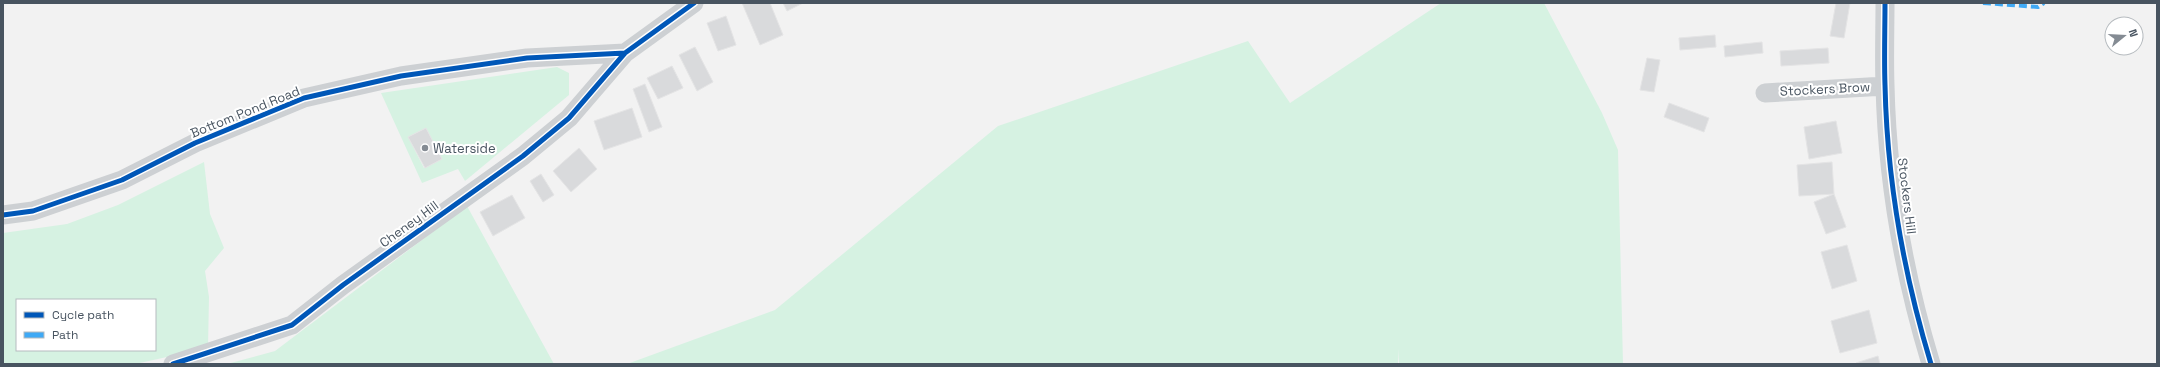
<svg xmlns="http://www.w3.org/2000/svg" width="2160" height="367" font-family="'Space Grotesk',sans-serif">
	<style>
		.green { fill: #d6f2e2; fill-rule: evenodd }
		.building { fill: #d9dadc; stroke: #e4e4e5 }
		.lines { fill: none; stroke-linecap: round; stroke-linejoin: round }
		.minor { stroke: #cdd0d3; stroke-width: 19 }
		.quiet { stroke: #3fa9f5; stroke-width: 4; stroke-dasharray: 8 4; stroke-linecap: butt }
		.cycleway-casing { stroke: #fff; stroke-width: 8 }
		.cycleway { stroke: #0057b8; stroke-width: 5 }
		.poi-dot { fill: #848b93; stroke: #fff; stroke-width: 1.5 }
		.labels { text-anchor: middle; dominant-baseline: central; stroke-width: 4; stroke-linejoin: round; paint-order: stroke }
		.street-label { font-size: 13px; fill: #485460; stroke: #fff }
		.poi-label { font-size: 13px; fill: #485460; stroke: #fff; text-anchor: start }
	</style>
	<rect width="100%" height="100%" fill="#f2f2f2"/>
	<path class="green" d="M1441,3h103l58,110 16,37 5,214h-224v-15l-1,15h-771l148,-54 223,-184 250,-85 42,62z
		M557,67l12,6v22l-104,86 -7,-12 -36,14 -41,-90zM426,128l16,31 -18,9 -16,-31z
		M204,162l6,52 14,34 -19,23 4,26 -1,51 -73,16h-132v-131l64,-9 51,-19zM17,300h138v50h-138z
		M467,206l87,158h-327l48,-13z"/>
	<path class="building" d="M742,3h28l13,32 -23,10z
		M783,3h20l-16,8z
		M1836,3h14l-6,35 -14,-2z
		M726,16l10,29 -18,6 -11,-28z
		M1715,35l1,12 -36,3 -1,-12z
		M1762,42l1,11 -38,4 -1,-11z
		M695,47l18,35 -16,9 -18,-36z
		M1828,48l1,15 -48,3 -1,-15z
		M1647,58l13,2 -6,32 -14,-2z
		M672,66l11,22 -25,11 -11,-21z
		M645,84l17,43 -13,5 -16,-43z
		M1669,103l40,15 -5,14 -40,-15z
		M632,108l10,29 -38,13 -10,-29z
		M1836,121l6,32 -33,6 -5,-32z
		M426,128l16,31 -17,9 -17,-31z
		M579,148l18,21 -26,23 -18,-21z
		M1832,162l2,32 -35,2 -2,-31z
		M541,174l13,21 -11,7 -13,-21z
		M1834,194l12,33 -20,7 -12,-32z
		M512,195l13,23 -32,18 -13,-24z
		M1847,245l10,36 -25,8 -11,-37z
		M1869,310l8,33 -37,10 -9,-32z
		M1878,356l2,8h-24v-1z"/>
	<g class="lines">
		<path class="minor" d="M1885,3c0,27 -1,55 0,82 2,93 19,190 46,279
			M1765,93l120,-7
			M3,215l30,-4 89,-31 73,-37 109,-45 97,-22 126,-18 98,-5
			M173,364l119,-39 51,-40 180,-129 46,-38 56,-65 69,-50"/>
		<path class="quiet" d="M1983,3l55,4 6,-4"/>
		<defs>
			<path id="cycleway" d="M1885,3c0,27 -1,55 0,82 2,93 19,190 46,279
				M3,215l30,-4 89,-31 73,-37 109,-45 97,-22 126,-18 98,-5
				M173,364l119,-39 51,-40 180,-129 46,-38 56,-65 69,-50"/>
		</defs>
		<use href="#cycleway" class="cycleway-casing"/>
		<use href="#cycleway" class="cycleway"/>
	</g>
	<circle class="poi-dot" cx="425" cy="148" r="4"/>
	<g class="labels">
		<g class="street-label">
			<text transform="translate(1825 89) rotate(-3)">Stockers Brow</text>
			<text transform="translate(245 112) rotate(-22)">Bottom Pond Road</text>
			<text transform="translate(1907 196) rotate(83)">Stockers Hill</text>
			<text transform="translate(409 224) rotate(-36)">Cheney Hill</text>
		</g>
		<g class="poi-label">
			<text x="433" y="148">Waterside</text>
		</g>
	</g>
	<rect width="2160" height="367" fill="none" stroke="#485460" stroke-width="8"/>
	<rect x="16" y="299" width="140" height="52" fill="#ffffff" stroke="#b6bbbf"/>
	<rect x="24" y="312" width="20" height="6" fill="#0057b8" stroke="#b6bbbf"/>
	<text x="52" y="319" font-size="12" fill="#485460">Cycle path</text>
	<rect x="24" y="332" width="20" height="6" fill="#3fa9f5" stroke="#b6bbbf"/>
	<text x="52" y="339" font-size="12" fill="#485460">Path</text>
	<g transform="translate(2124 36) rotate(72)"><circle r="19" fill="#ffffff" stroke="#b6bbbf"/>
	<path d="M0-3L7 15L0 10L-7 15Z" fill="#848b93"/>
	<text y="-6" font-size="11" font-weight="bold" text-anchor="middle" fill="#485460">N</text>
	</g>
</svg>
